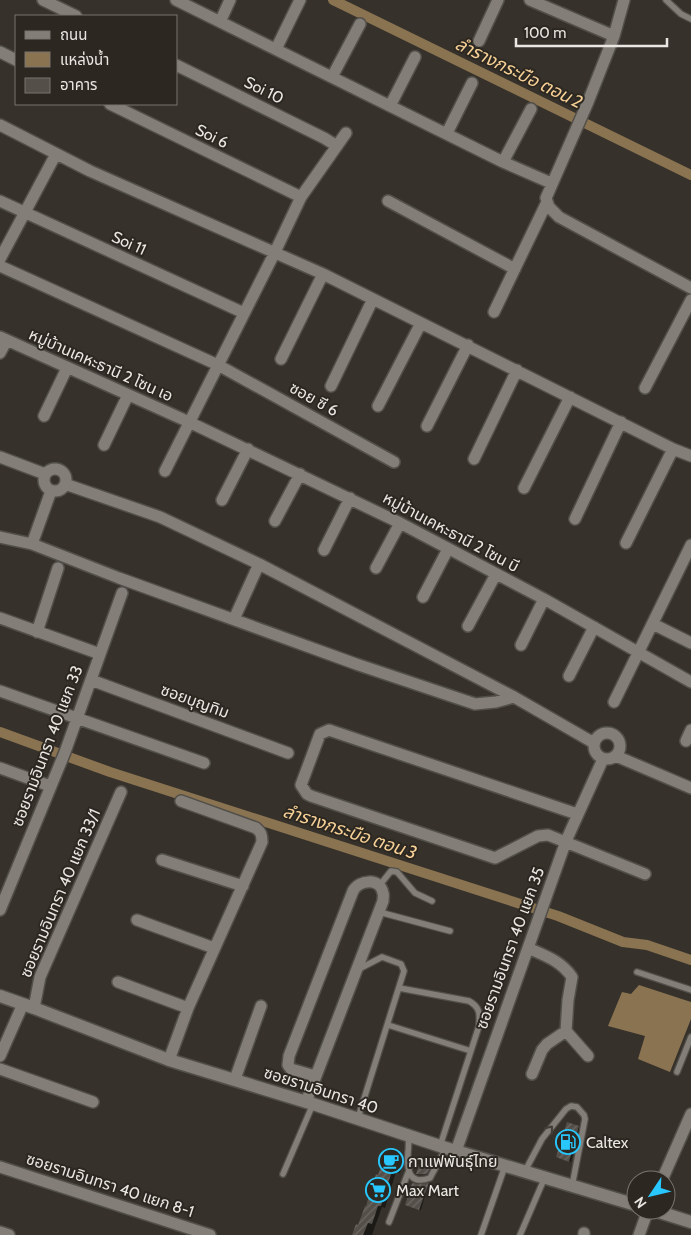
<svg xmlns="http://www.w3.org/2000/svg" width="691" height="1235" font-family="Cabin,'Noto Sans Thai',sans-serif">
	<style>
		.water { fill: #8a7351 }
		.shadow { fill: #0007 }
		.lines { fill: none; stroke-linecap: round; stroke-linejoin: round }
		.canal { stroke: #8a7351; stroke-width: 10 }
		.building { fill: url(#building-hatch) }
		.service-casing { stroke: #524f4a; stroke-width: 8 }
		.minor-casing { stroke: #524f4a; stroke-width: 14 }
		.tertiary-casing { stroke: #524f4a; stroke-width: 15 }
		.service { stroke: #837e77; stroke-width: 5.5 }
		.minor { stroke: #837e77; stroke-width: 11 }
		.tertiary { stroke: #837e77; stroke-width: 12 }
		.oneway { stroke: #423e36 }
		.labels { text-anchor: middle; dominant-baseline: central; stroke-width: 4; stroke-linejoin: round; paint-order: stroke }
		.street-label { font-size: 16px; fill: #eae7e3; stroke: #2c2821 }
		.poi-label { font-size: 16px; fill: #eae7e3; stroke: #2c2821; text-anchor: start }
		.water-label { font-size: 18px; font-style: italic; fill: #f6d096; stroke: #2c2821 }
	</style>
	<defs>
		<pattern id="building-hatch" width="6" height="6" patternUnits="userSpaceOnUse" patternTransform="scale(1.25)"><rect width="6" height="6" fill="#544f49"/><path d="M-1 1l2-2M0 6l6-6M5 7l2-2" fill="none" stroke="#6d6863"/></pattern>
	</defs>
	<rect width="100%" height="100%" fill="#36322b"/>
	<path class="water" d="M639,985l52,17v17l-21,53 -32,-13 7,-23 -37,-10 14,-34 9,2z"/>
	<path class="shadow" d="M568,1123l12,5 -9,34 -14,-5z
		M387,1152l18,7 -5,14 -4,-1 -11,36 -3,-1 -10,28h-19l6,-9z
		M428,1185l-7,25 -15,-6z"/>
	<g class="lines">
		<path class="canal" d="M333,0l358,175
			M0,732l110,40 448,144 65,26 24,3 44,15"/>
	</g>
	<path class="building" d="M567,1122l12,4 -10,36 -13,-5z
		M386,1150l15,5 -5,17 -4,-1 -11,35h-3l-6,18 -4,-1 -5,12h-11l4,-11 2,1 7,-19h1l10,-32 2,1z
		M419,1165l11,4 -3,5h-11z
		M412,1183l5,1 12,-1 -10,27 -14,-5z"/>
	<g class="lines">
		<defs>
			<path id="service" d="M666,0l15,14 10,5
				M379,886l12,-15 6,1 18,21 17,8
				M379,912l71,19
				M357,970l25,-13 19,7 3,7 -46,147
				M637,972l54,18
				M399,988l70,13c11,6 11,13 10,25l-39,120
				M388,1025l83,26
				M677,1072l14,-35
				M409,1136c-1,6 0,11 -1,16 -1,17 0,34 22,26l16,-30
				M525,1171l17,-32 24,-30 5,-3 6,1 7,8 1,4 -13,67
				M283,1174l30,-70
				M389,1222l19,-49
				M481,1235l24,-69
				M520,1235l25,-58"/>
			<path id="minor" d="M43,0l33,16
				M176,0l327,162 48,21
				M530,0l84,36
				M624,0l-10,36 -26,66 -42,96 3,9 10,10 132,71
				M220,22l10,-22
				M479,41l19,-41
				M276,49l24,-49
				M0,52l16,8
				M176,65l148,73 13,8
				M332,77l28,-53
				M110,104l191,93
				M390,106l25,-49
				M0,125l90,46 233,103 350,175 18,7
				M447,133l25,-50
				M503,162l28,-53
				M0,201l244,112
				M388,201l127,68
				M0,259l56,-105
				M0,266l218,99 176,97
				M494,312l53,-110
				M0,337l189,85 211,101 144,76 147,83
				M0,353l7,-13
				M281,359l42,-85
				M331,386l42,-87
				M645,388l46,-88
				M378,406l43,-83
				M44,416l23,-48
				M427,426l41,-81
				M104,445l24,-50
				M0,457l45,17
				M474,459l43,-89
				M44 480a11 11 0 1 1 22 0a11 11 0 1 1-22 0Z
				M165,471l110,-219 26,-55 45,-64
				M65,484l95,33 99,47 255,133 80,46
				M524,488l46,-91
				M222,500l26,-51
				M575,519l46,-97
				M275,521l25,-47
				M0,537l32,7 87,34 237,86 119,40 21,-2 18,-5
				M626,543l47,-94
				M32,544l19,-53
				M324,550l26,-52
				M376,568l24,-45
				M423,597l25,-48
				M0,618l100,36
				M234,619l25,-55
				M653,624l38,19
				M468,626l28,-52
				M37,632l21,-64
				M521,645l23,-46
				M569,676l25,-49
				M91,680l197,73
				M0,691l204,72
				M614,702l77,-157
				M594 746a13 13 0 1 1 26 0a13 13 0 1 1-26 0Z
				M686,741l5,-11
				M616,756l75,32
				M0,768l50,18
				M577,814l-248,-84 -9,4 -19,51 6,9 4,2 184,62 43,-22 10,-1 97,39
				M162,860l81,26
				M0,910l65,-158 57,-159
				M137,920l77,28
				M528,948c18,8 33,13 44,29l-4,23 -2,31 22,25
				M118,982l70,26
				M34,1008l6,-31 81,-185
				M0,1056l23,-52
				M169,1060l19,-52 74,-166c0,-7 -1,-10 -6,-14l-75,-27
				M0,1069l93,33
				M532,1074l10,-24 5,-6 19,-13
				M235,1079l26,-73
				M306,1102l77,-201c0,-3 1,-6 0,-8 -3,-16 -24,-13 -30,-2l-64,165 -1,9 3,4 24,7
				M456,1151l110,-310 37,-82
				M0,1167l210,68
				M662,1180l29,-66
				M0,1232l9,3
				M584,1235v-2
				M639,1235l9,-25"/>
			<path id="tertiary" d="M0,996l34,12 135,52 144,44 133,44 190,57
				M653,1210l38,12"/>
		</defs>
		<use href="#service" class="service-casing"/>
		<use href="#minor" class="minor-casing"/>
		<use href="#tertiary" class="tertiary-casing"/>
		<use href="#service" class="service"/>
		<use href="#minor" class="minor"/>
		<use href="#tertiary" class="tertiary"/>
	</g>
	<defs><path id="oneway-chevron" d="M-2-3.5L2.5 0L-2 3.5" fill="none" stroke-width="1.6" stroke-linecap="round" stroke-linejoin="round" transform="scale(1.25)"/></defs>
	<use class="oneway" href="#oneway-chevron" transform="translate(550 1129) rotate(-51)"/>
	<defs>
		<symbol id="fuel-ring" viewBox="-11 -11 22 22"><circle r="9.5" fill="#2c2821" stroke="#28c8ff" stroke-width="1.5"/><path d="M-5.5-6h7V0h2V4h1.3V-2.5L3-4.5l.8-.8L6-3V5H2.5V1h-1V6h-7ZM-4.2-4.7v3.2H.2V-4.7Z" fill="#28c8ff"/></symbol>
		<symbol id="cafe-ring" viewBox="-11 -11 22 22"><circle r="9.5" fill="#2c2821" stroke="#28c8ff" stroke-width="1.5"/><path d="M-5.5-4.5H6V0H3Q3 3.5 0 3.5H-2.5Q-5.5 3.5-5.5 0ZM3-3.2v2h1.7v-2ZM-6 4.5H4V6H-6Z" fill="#28c8ff"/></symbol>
		<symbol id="supermarket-ring" viewBox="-11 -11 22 22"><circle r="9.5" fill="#2c2821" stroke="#28c8ff" stroke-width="1.5"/><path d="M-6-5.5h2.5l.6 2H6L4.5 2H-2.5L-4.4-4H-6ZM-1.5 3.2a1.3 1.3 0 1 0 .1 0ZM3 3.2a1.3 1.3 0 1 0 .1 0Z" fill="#28c8ff"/></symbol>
	</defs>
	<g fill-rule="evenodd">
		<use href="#fuel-ring" x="554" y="1128" width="28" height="28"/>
		<use href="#cafe-ring" x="377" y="1147" width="28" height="28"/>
		<use href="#supermarket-ring" x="364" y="1176" width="28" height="28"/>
	</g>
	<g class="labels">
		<g class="street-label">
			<text transform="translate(264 90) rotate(26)">Soi 10</text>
			<text transform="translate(212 136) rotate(26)">Soi 6</text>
			<text transform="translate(129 243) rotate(24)">Soi 11</text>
			<text transform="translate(101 365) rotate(24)">หมู่บ้านเคหะธานี 2 โซน เอ</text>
			<text transform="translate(314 399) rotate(29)">ซอย ซี 6</text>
			<text transform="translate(451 532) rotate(28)">หมู่บ้านเคหะธานี 2 โซน บี</text>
			<text transform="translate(195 701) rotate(20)">ซอยบุญทิม</text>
			<text transform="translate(47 746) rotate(-69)">ซอยรามอินทรา 40 แยก 33</text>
			<text transform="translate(60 893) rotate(-67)">ซอยรามอินทรา 40 แยก 33/1</text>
			<text transform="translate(510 948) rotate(-70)">ซอยรามอินทรา 40 แยก 35</text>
			<text transform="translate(321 1090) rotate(18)">ซอยรามอินทรา 40</text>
			<text transform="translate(110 1185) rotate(18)">ซอยรามอินทรา 40 แยก 8-1</text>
		</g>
		<g class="poi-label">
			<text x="586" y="1142">Caltex</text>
			<text x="408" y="1161">กาแฟพันธุ์ไทย</text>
			<text x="396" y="1190">Max Mart</text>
		</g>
		<g class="water-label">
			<text transform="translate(519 73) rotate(26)">ลำรางกระบือ ตอน 2</text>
			<text transform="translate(350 832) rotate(18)">ลำรางกระบือ ตอน 3</text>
		</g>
	</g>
	<rect x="15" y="15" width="162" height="90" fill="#2c2821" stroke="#78746f"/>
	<rect x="25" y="31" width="25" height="8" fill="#837e77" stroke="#78746f"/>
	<text x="60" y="40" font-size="15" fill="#eae7e3">ถนน</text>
	<rect x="25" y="52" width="25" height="15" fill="#8a7351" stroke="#78746f"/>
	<text x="60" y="65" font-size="15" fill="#eae7e3">แหล่งน้ำ</text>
	<rect x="25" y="78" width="25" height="15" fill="#544f49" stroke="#78746f"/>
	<text x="60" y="90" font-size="15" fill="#eae7e3">อาคาร</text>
	<g transform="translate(651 1195) rotate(235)"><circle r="24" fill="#2c2821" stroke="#78746f"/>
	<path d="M0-4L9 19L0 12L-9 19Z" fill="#28c8ff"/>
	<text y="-8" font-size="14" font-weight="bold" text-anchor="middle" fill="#eae7e3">N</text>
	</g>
	<path d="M516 38v8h151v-8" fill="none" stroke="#eae7e3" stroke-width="2.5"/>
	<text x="524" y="38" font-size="15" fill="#eae7e3" stroke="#2c2821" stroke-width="4" paint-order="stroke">100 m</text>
</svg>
